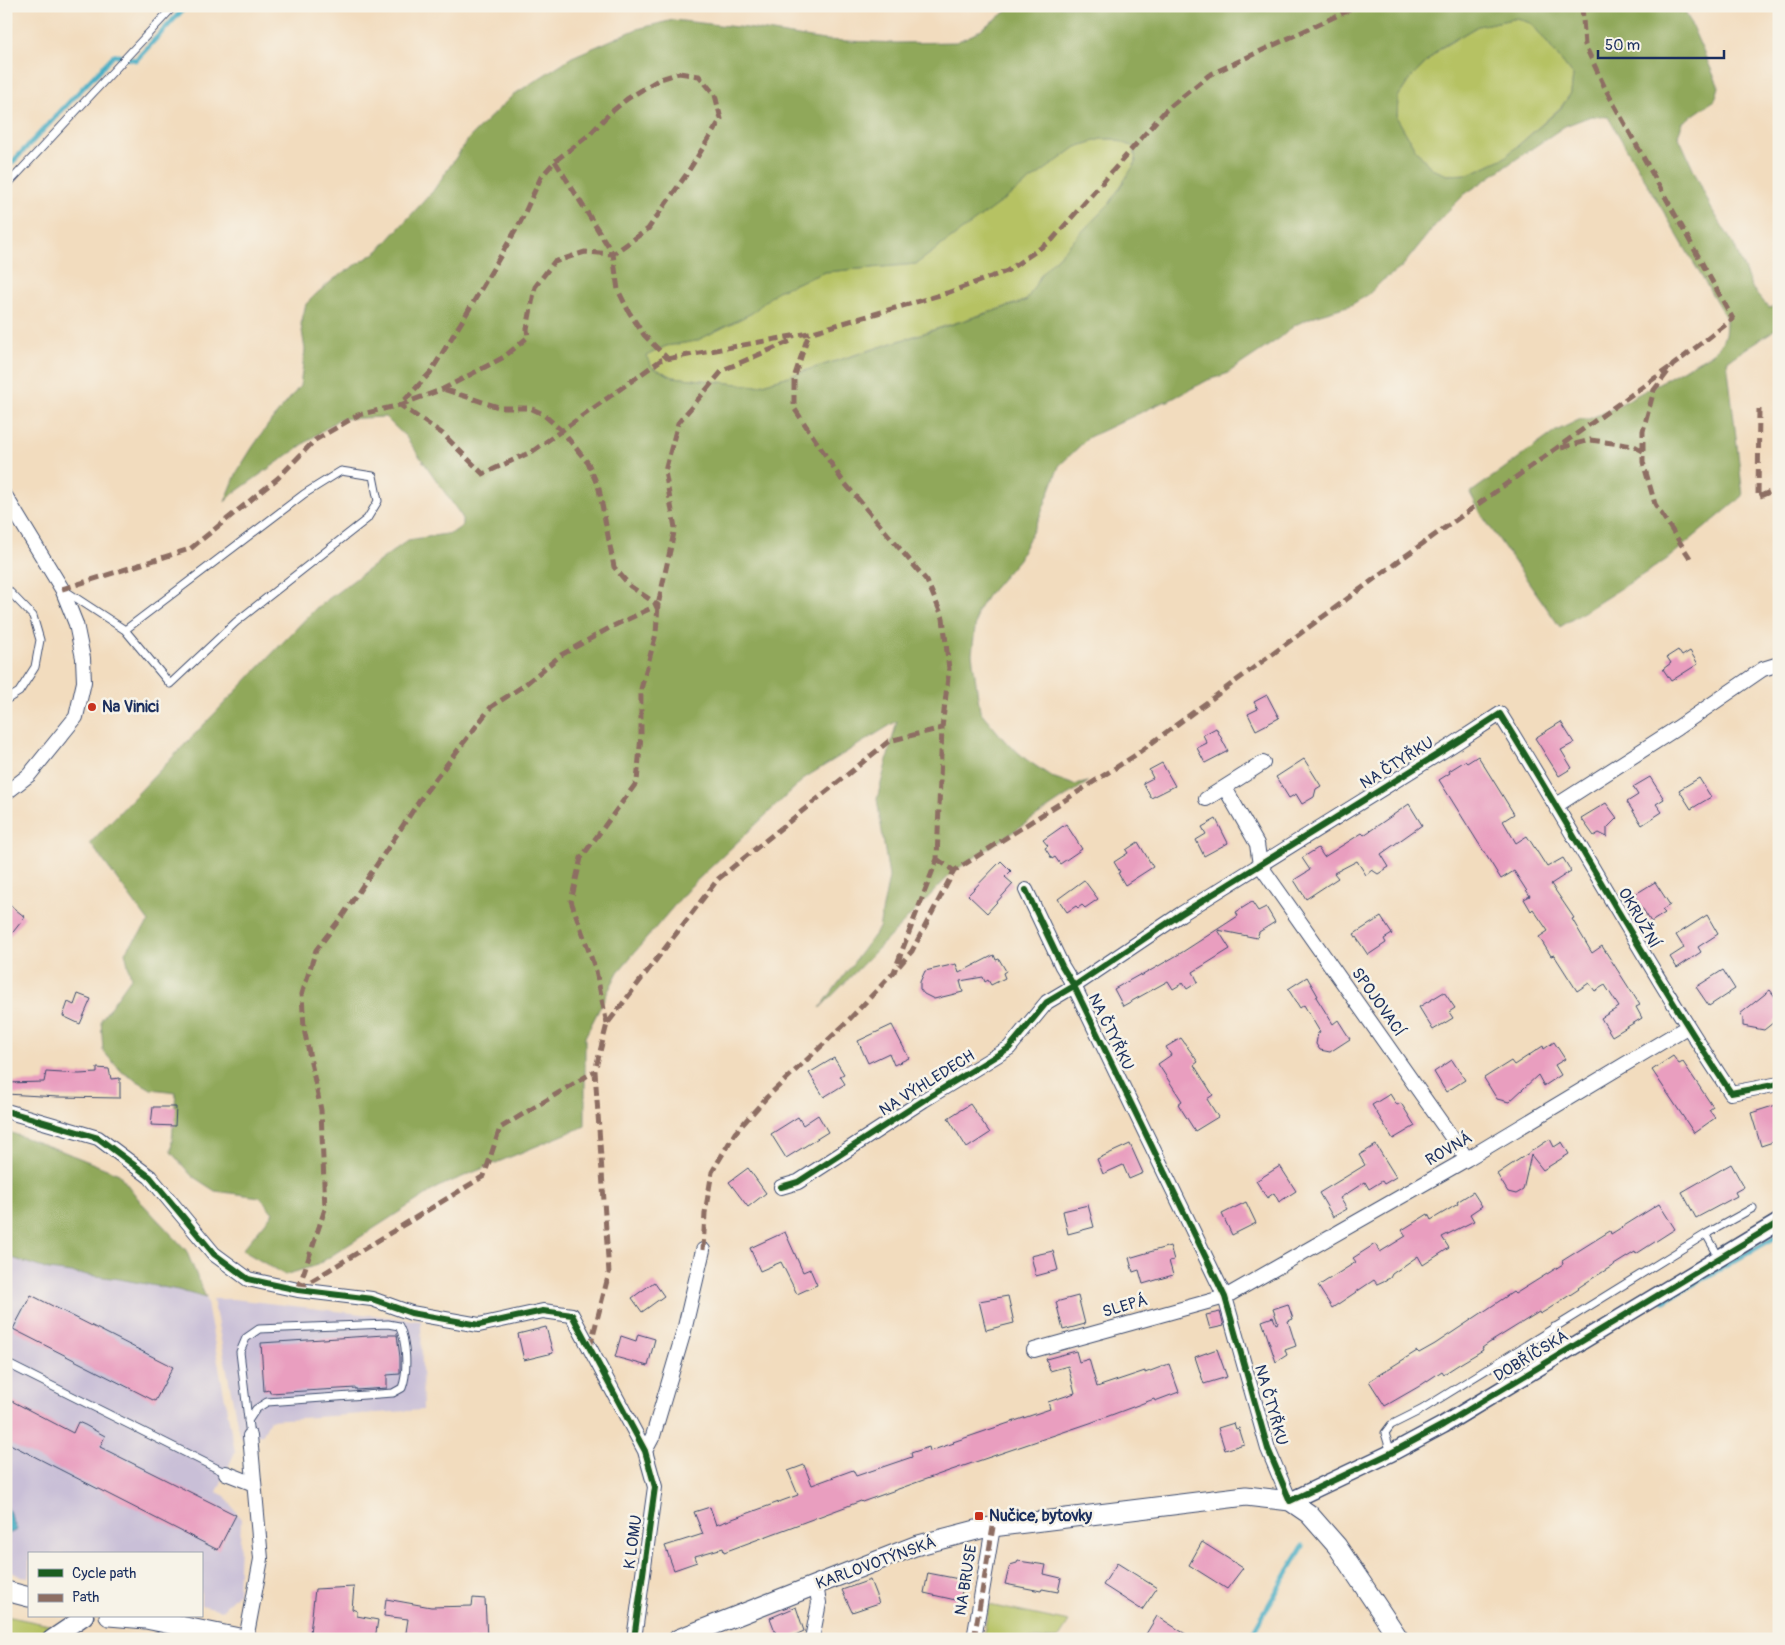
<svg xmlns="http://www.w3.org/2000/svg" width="1785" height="1645" font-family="Pangolin,sans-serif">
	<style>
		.industrial { fill: #c9bfd7 }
		.green { fill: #b6c264; stroke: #687861 }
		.forest { fill: #90a85a; stroke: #566c5c; fill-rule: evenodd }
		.water { fill: #44acc3; stroke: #306e90 }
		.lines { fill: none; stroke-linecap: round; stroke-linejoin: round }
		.stream { stroke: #44acc3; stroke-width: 5 }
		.building { fill: #e99ebf }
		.service-casing { stroke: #3b496c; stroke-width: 9 }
		.minor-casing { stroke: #3b496c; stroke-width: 16 }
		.tertiary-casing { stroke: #3b496c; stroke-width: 19 }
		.secondary-casing { stroke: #3b496c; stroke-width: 21 }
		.service { stroke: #fff; stroke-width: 7 }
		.minor { stroke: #fff; stroke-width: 14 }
		.tertiary { stroke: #fff; stroke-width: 16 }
		.secondary { stroke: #fff; stroke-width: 19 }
		.quiet { stroke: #8d6e63; stroke-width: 5; stroke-dasharray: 10 5; stroke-linecap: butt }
		.cycleway-casing { stroke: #f7f3e8; stroke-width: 9 }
		.cycleway { stroke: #1b5e20; stroke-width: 6 }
		.poi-dot { fill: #c8321e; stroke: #f7f3e8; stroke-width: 2 }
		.labels { text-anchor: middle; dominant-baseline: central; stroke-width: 5; stroke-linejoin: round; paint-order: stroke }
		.poi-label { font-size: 16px; font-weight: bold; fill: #1b2f5e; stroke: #f7f3e8; text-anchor: start }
		.street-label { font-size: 16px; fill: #1b2f5e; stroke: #f7f3e8 }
	</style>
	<rect width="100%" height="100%" fill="#f7f3e8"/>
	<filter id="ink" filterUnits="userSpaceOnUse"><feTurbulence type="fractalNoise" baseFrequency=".02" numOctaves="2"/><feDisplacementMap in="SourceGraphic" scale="10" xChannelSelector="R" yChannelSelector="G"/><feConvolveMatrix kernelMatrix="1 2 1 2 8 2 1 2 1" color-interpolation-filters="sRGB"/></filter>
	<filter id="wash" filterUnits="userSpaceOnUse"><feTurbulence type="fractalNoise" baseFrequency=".0096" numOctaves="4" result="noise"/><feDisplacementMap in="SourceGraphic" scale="20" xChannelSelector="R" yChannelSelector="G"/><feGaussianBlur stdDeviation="1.12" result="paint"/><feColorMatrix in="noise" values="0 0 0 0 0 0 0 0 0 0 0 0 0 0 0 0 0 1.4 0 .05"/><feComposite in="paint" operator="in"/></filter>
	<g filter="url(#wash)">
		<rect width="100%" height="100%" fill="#f2dcbe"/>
		<path class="industrial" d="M6,1256l43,14 70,9 59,11 28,8 29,154 -18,40 8,4 16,23 -3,74 -16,17 -21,-5v-51h-172v24l-8,-1 -15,-8z
			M213,1299h20l188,22 2,89 -153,10 -8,15 -22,3z"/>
		<path class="green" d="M1518,18l14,6 41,51 -2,18 -10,14 -57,51 -35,16 -22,1 -15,-6 -17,-20 -18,-31 1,-21 12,-18 31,-31 37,-22z
			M1101,139h13l20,7 2,16 -26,41 -68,70 -15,27 -270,86 -84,-9 -21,-10 -6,-11 20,-10 30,-5 56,-28 25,-22 48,-19 91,-8 160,-117z
			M989,1605l80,17 -11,17h-75z
			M6,1616l43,9 2,5 -15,9h-30z"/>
		<path class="forest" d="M1014,6h669l36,81 -4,13 -32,22 -5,13 33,73 23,37 18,43 17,20 10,-4v23l-52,34 16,135 -77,64 -106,67 -77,-110 -13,-24 86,-62 25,-12h8l21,-9 103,-57c12,-12 13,-18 13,-35l-118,-201 -17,-1 -26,10 -100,68 -25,25 -39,49 -18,12 -14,14 -18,11 -34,10 -22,10 -15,13 -54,36 -18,6 -40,21 -5,1 -74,35 -30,29 -18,48 -22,45 -32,37 -10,16 -5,42 8,57 25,30 22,19 25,17 23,8 13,-3 -134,89 -134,137 59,-80 10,-51 -12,-78 20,-78 -91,56 -116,110 -72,85 -33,65v89l-147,61 -121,78 -32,10 -43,-25 31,-37 -13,-16 -45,-6 -23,-15 -21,-24 5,-60 -25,-3 -29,-17 -19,-21 -2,-31 30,-42 -6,-26 24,-30 -59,-79 226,-235 92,-68 44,-7 10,-7v-9l-56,-80 -21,-20 -46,2 -105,74 -9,9 12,-30 15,-24 16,-23 32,-39 5,-36 -4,-26 5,-20 10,-10 18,-15 44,-28 55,-60 37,-54 43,-42 59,-38 65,-28 36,-9 74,8 77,12 73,3 59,-1 18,-8zM1518,18l14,6 41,51 -2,18 -10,15 -57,50 -35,16 -22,1 -15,-6 -17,-20 -18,-31 1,-21 12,-18 30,-31 38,-22zM1101,139h13l20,8 2,15 -26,41 -68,70 -16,28 -269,85 -84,-9 -21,-10 -6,-11 20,-10 30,-5 56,-28 25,-22 48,-19 91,-8 160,-117z
			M6,1131l56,20 57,23 21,27 46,49 20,48 -28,-8 -59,-11 -70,-9 -43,-14z"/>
		<path class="water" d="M6,1504l11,26 -11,5z"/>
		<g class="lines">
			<path class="stream" d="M6,169l108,-114 22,5 50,-54
				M1664,1301l115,-66
				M1249,1639l54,-93"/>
		</g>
		<g id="blocks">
			<path class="building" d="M1678,650l4,6 8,-5 8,13 -27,17 -8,-12 8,-6 -4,-6z
				M1267,695l12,23 -23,12 -8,-16 10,-5 -4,-7z
				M1561,722l13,21 -13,7 11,18 -13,8 -24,-38z
				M1216,728l12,23 -23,12 -8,-15 10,-5 -4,-8z
				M1478,756l36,58 -11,7 13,22 11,-7 20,31 16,-9 8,13 -20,13 23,34 -2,1 20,34 10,-7 38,59 -4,2 6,11 -30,18 -11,-18 18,-11 -14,-22 -10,6 -6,-8 -12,8 -23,-36 -3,1 -12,-19 9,-6 -15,-22 -2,2 -7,-12 6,-3 -16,-25 -13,8 -62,-99 11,-7 -1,-2 16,-10 2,2z
				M1304,759l17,27 -5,3 -2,8 -12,7 -6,-10 -7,4 -13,-21z
				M1162,763l13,23 -24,12 -8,-15 10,-5 -4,-8z
				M1650,777l14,22 -8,5 6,8 -20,13 -15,-23 11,-7 -5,-8z
				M1699,778l12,19 -20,12 -12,-19z
				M1606,803l11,15 -10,10v9l-8,-4 -5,3 -13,-18z
				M1409,804l13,21 -41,29 8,13 -11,7 -6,-4 -6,5 -9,-14 -23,12 4,5 -32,21 -12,-19 16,-10 -8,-12 16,-10 6,9 38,-24 2,2z
				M1216,819l12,24 -24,13 -8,-16 10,-6 -4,-7z
				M1066,824l16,25 -22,15 -5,-7 -3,2 -7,-11 3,-2 -5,-6z
				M1138,842l15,25 -28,18 -7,-12 2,-1 -6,-10 14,-9 -2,-3z
				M1001,861l10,10 -6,6 8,7 -26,29 -19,-18z
				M1084,880l14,19 -13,9 -3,-3 -4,3 -2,-2 -9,6 -9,-13z
				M1655,882l15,23 -8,5 3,3 -14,9 -17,-27z
				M6,902l19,15 -19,24z
				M1252,902l6,9 8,-4 9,15 -16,10 -2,6 -39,-8 12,19 -37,23 5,10 -11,7 -4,-6 -10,6 -5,-8 -45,25 -9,-17 27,-15v2l40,-23 57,-37 -2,-4z
				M1707,915l11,19 -20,13 3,5 -24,16 -7,-11 14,-9 -8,-13z
				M1381,917l11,17 -8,5 2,4 -18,12 -14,-21z
				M994,955l2,5 3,-1 7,12 -3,2 2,5 -14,7 -3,-5 -3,2 -2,-5 -23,4 3,11 -29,7 -10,-5 -4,-5v-7l5,-11 31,-7 3,9z
				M1723,970l12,19 -26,17 -13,-19z
				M1307,977l11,19 -2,1 17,27 5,-4 12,19 -20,13 -10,-2 -4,-6 2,-11 2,-1 -16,-27 -4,3 -12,-19z
				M1770,990l9,12v16l-15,12 -21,-4v-8l-3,-4z
				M1444,992l11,16 -6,4 4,6 -20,12 -14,-23z
				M78,994l13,5 -11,25 -17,-8 5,-14 6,3z
				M892,1025l17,33 -15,7 -5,-12 -21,10 -10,-22z
				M1181,1038l17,24 -4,3 19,30 -6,4 11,18 -23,14 -17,-27 4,-3 -24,-37 13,-9 -5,-8z
				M1554,1042l11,17 -10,6 6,10 -17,11 -6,-11 -29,27 -12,-3 -13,-21 27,-17 3,4 29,-19 1,3z
				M1673,1056l6,8 4,-2 30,45 -4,3 6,8 -21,15 -42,-63z
				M834,1058l10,16 -4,2 5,8 -21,13 -15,-24z
				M1452,1060l13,20 -19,12 -12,-20z
				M97,1068l12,1 2,10 9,-1v20l-62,-1 -52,-3v-11l38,-1 2,-10 33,2 18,-1z
				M1390,1094l7,11 4,-2 14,23 -22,13 -21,-34z
				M970,1104l20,29 -23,15 -19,-30z
				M1776,1105l3,9v26l-18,6 -10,-33z
				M153,1107h23l-1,19 -24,-1z
				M818,1115l10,17 -42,26 -15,-24 27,-17 5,8z
				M1550,1139l4,8 8,-5 7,12 -26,16 -12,-15 -8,35 -7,4 -8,-2 -11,-18z
				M1130,1144l13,29 -14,6 -6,-14 -20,9 -6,-15z
				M1376,1145l20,32 -12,7 -2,-3 -13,8 -4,-7 -25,16 7,11 -14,8 -14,-24 46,-28 -6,-10z
				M1731,1164l13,23 -9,5 2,4 -41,22 -14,-26z
				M1280,1166l16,25 -17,11 -5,-9 -7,5 -11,-17z
				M748,1168l18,25 -18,14 -19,-25z
				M1473,1192l9,14 -12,8 4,7 -32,16 7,11 -26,17 -5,-9 -26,18 -2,4 -13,6 -3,-4 -42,28 -14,-22 38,-24 -3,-4 22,-14 5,8 26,-16 -4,-6 26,-16 3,6 27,-16 -1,-2z
				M1246,1202l10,21 -24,12 -10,-21z
				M1659,1204l16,25 -39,25 -1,-2 -42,26 -15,10 1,1 -32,21 -7,4 -1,-2 -50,31 -7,5 1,2 -25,15 -14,9 -2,-3 -24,16 -33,19 -16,-25 48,-30 2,2 16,-9 78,-52 2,2 48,-30 -1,-3 48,-30 1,3z
				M1088,1205l6,22 -26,7 -5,-23z
				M785,1232l18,40 7,-3 7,16 -20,9 -16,-32 -21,9 -10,-23z
				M1170,1246l4,14 -5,1 4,14 -30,9 -4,-14 -6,2 -4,-14z
				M1053,1251l5,19 -22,6 -5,-20z
				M654,1282l10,14 -22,16 -10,-14z
				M31,1295l142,72 -18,34 -142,-72z
				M1008,1296l6,27 -28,7 -7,-29z
				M1078,1296l7,28 -22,6 -7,-28z
				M1288,1304l5,15 -5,2 8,25 -11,4 2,5 -11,7 -14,-41 11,-4 3,7 2,-1 -5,-14z
				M1220,1312l4,14 -14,3 -4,-14z
				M546,1327l7,26 -29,7 -6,-26z
				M638,1334l17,5 -7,27 -33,-9 6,-21 15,5z
				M384,1335h13l3,22v17l-13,1v13l-31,2v-2l-86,5 -1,-3 -5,1 -3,-48z
				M1217,1349l10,28 -23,7 -9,-27z
				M1076,1351l3,11 10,-3 8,28 48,-16v2l24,-9 10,28 -24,9 -1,-2 -64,24 -147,50 -81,29 -1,-1 -137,51 -1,-4 -28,8 2,6 -23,8 -9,-24 38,-12 -9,-22 16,-5 6,18 82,-30 -10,-24 16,-6 8,20 41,-15 3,6 56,-19 -1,-4 18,-6 1,4 24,-8 -1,-1 97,-33 -2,-7 27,-9 -7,-27 -18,5 -4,-12z
				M6,1398l67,35 5,-11 7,3 20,11 -5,11 136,68 -18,35 -212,-108z
				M1234,1423l2,6 3,-1 5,16 -19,6 -7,-22z
				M1202,1542l41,26 -16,21 -38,-24z
				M1018,1561l28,4 -2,9 17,4 -3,14 -16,-3 -1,2 -36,-7 5,-19 7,-2z
				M1117,1563l40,25 -15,22 -39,-25z
				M928,1573l36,7 -4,21 -36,-8z
				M870,1580l9,23 -27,9 -10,-22z
				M354,1587l-2,22 5,2v5l21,4 -3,19h-29l-36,-6 5,-44z
				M473,1598l12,1 2,40h-82l3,-20 -24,-3 2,-17 45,8 41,-1z
				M796,1607l8,24 -17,8h-9l-8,-21z
				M1157,1616l22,14 15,9h-51z"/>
		</g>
	</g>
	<g filter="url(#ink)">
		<use href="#blocks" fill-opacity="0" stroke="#3b496c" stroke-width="1"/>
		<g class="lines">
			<defs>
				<path id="service" d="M6,186l168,-180
					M6,588l27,28 7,24 -5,27 -16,25 -13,8
					M64,590l61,40 179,-136 37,-23 32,5 5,25 -11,18 -131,103 -66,62 -45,-54
					M1719,1257l-13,-23 47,-26
					M1554,1327l12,23
					M6,1363l220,110
					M248,1421l8,-12 11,-7 126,-9 9,-5c6,-15 5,-47 -3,-62l-11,-2 -129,5 -13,9 -6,14 10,84
					M1391,1453l-6,-20 6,-8 30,-15 285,-176"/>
				<path id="minor" d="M6,497l56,92 14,35 7,34 1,24 -8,35 -47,58 -23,18
					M1225,788l32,56 3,21 207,294
					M1206,799l57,-36
					M1557,805l120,-77 86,-59 16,-5
					M1026,890l36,76 12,20 151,311 43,152 22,52
					M6,1111l92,27 52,39 64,77 34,25 50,11 74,9 39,14 68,12 64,-14 29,4 73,136 10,36 -21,152
					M781,1187l17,-5 126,-82 85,-52 38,-46 27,-16 107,-72 273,-170 46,-30c78,125 149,256 231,379l48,-9
					M1034,1350l191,-53 242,-138 220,-132
					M645,1451l8,-15 31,-105 19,-81
					M226,1473l28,11
					M246,1639l15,-80 -11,-123
					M812,1639l7,-36 -3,-18
					M974,1639l19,-112"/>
				<path id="tertiary" d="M1290,1501l101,-48 52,-28 336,-203
					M51,1639l34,-23"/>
				<path id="secondary" d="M6,1591l23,6
					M109,1616l37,3 98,20
					M678,1639l237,-93 69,-18 262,-32 44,5 19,13 28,32 62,93"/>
			</defs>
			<use href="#service" class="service-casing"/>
			<use href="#minor" class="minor-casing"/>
			<use href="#tertiary" class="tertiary-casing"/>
			<use href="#secondary" class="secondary-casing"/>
			<use href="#service" class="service"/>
			<use href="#minor" class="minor"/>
			<use href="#tertiary" class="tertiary"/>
			<use href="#secondary" class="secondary"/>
			<path class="quiet" d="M1582,6l3,39 21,45 127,229 -60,46 -19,25 -11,41v31l12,42 35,54
				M679,73l20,3 16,19 6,24 -35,56 -38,54 -35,25 -28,-2 -31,10 -19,25 -8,42 1,8 -24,20 -61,32 -43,16 30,-32 37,-60 54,-92 20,-44 14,-16 34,-26 21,-22 17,-14 31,-19z
				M555,161l58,93 5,36 11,22 15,23 24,24
				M1759,409l-1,88 21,-9
				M1561,448l29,-8 44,6 9,5
				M62,589l128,-40 88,-71 37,-38 43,-25 42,-10 43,29 40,40 50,-23 128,-91 148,-27 138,-40 60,-22 45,-31 114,-130 43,-35 149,-69
				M937,859l17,12
				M899,966l13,-15 42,-80 180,-115 270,-199 269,-192
				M607,1024l-11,-53 -25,-70 10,-43 56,-76 4,-47v-46l15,-55 2,-29 17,-77 -10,-57 13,-48 45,-53 70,-30
				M703,1250l2,-37 7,-41 23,-39 32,-36 77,-72 50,-53 43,-113 5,-131 7,-59 -6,-51 -16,-37 -85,-101 -48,-72v-30l15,-45
				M298,1289l186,-113 16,-48 95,-57
				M298,1290l27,-81 -4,-99 -17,-81 -2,-35 14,-44 27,-35 81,-121 67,-87 32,-21 38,-31 52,-29 45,-21 -28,-19 -16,-19 -15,-78 -11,-26 -26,-32 -19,-17 -13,-6h-29l-58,-19
				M590,1347l19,-74 -14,-202 12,-47 111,-145 171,-138 53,-13
				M974,1639l19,-112"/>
			<defs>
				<path id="cycleway" d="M1026,890l36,76 12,20 151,311 43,152 22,52 101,-48 52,-28 336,-203
					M6,1111l92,27 52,39 64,77 34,25 50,11 74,9 39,14 68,12 64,-14 29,4 73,136 10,36 -21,152
					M781,1187l17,-5 126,-82 85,-52 38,-46 27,-16 107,-72 273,-170 46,-30c78,125 149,256 231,379l48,-9"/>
			</defs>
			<use href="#cycleway" class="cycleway-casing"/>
			<use href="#cycleway" class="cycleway"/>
		</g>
	</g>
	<g class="poi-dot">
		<circle cx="92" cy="707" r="5"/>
		<rect x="974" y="1511" width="10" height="10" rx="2.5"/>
	</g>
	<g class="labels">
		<g class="poi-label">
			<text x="102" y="707">Na Vinici</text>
			<text x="989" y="1516">Nučice, bytovky</text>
		</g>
		<g class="street-label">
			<text transform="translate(1397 763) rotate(-32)">NA ČTYŘKU</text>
			<text transform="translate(1639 918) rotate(60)">OKRUŽNÍ</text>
			<text transform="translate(1378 1002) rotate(55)">SPOJOVACÍ</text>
			<text transform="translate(1111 1032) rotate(64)">NA ČTYŘKU</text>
			<text transform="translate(927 1083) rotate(-32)">NA VÝHLEDECH</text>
			<text transform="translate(1449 1149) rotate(-30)">ROVNÁ</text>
			<text transform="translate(1125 1306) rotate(-16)">SLEPÁ</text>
			<text transform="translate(1531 1356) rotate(-31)">DOBŘÍČSKÁ</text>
			<text transform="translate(1271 1405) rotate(74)">NA ČTYŘKU</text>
			<text transform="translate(633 1542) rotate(-82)">K LOMU</text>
			<text transform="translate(876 1563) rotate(-20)">KARLOVOTÝNSKÁ</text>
			<text transform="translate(966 1580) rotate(-81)">NA BRUSE</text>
		</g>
	</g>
	<rect width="1785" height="1645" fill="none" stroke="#f7f3e8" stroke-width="25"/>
	<rect x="28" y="1552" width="175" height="65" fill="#f7f3e8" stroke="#9fa5b1"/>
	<rect x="38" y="1569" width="25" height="8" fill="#1b5e20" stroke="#9fa5b1"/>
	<text x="72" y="1578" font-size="15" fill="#1b2f5e">Cycle path</text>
	<rect x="38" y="1594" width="25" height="8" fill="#8d6e63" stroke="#9fa5b1"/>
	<text x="72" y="1602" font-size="15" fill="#1b2f5e">Path</text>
	<path d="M1598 50v8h126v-8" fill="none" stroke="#1b2f5e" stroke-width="2.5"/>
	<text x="1605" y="50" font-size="15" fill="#1b2f5e" stroke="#f7f3e8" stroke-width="4" paint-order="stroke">50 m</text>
</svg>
